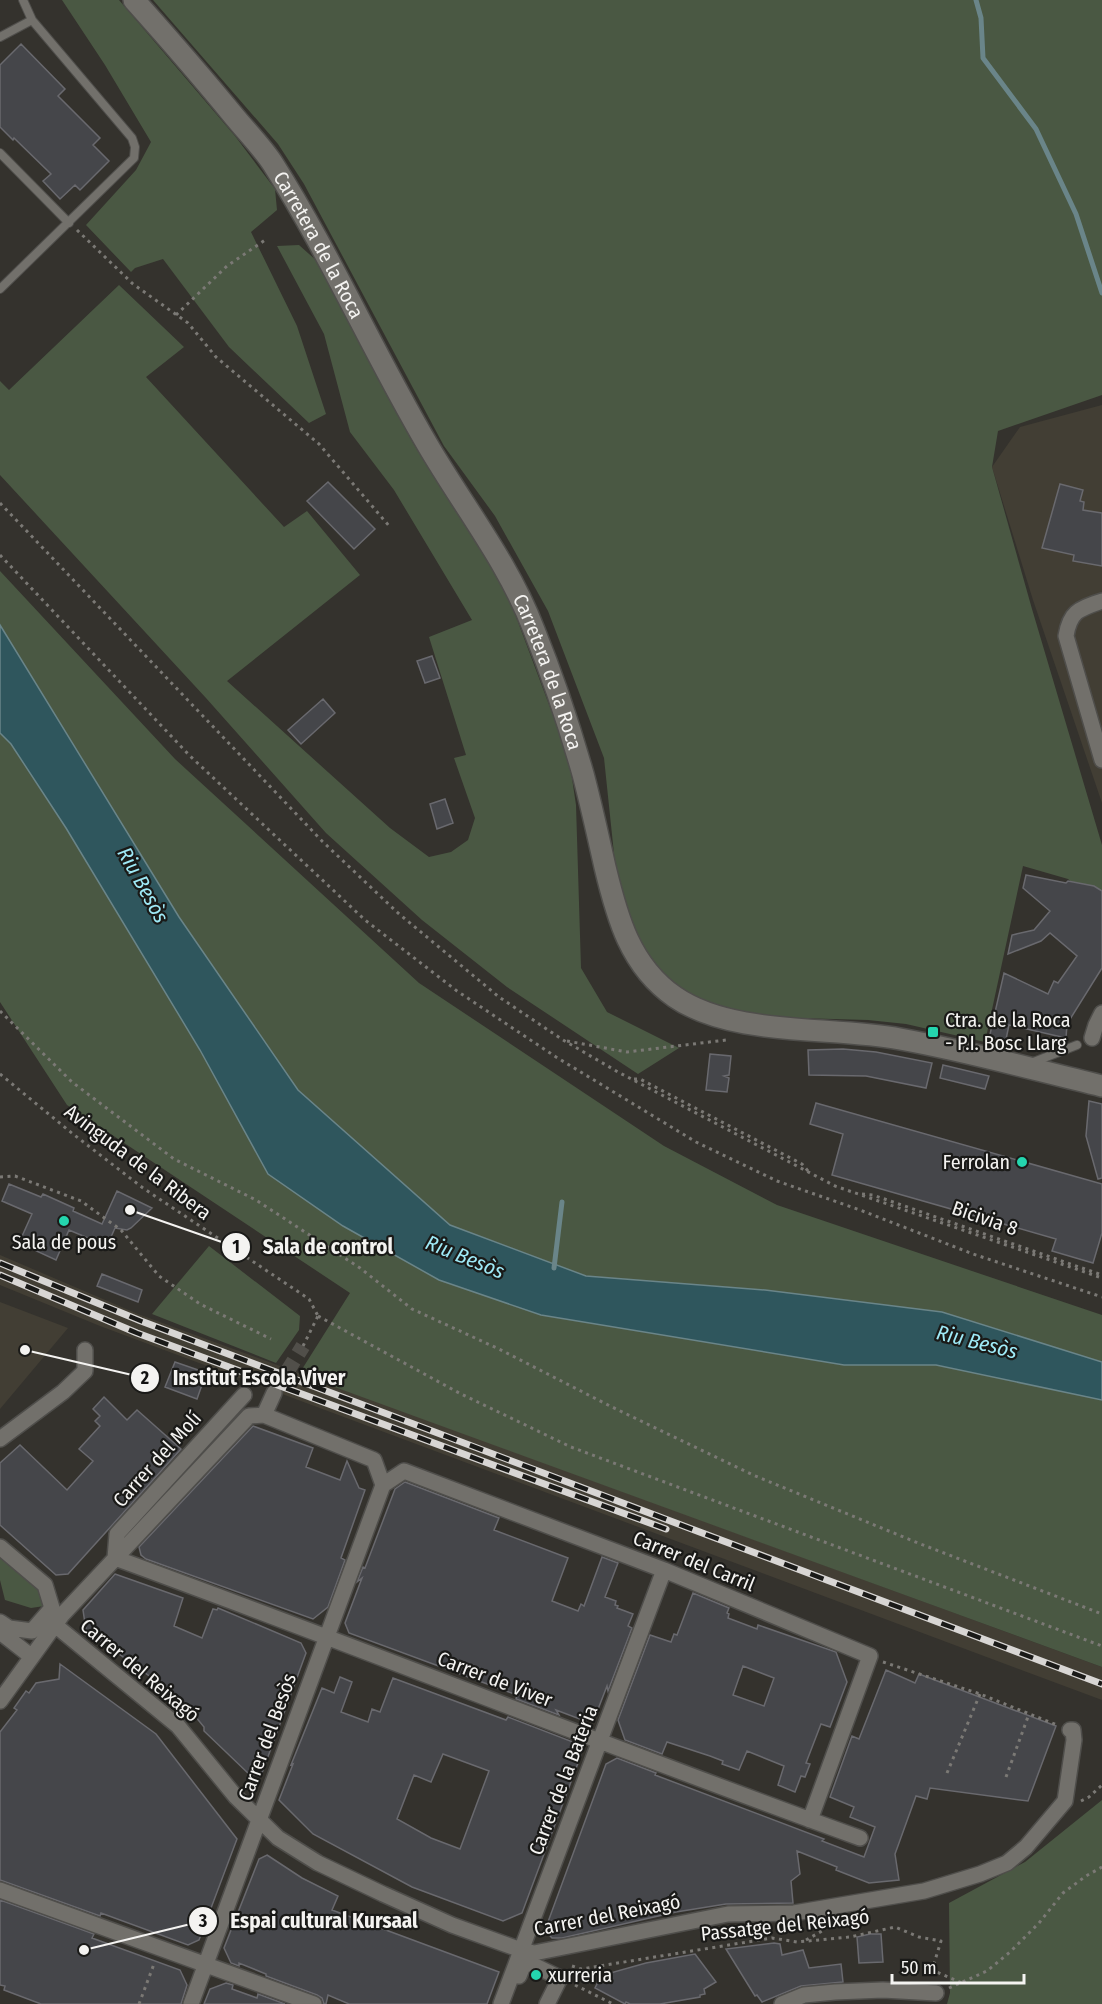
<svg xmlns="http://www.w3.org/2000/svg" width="1102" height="2004" font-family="'Fira Sans Condensed',sans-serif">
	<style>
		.built { fill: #423e34 }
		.green { fill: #4a5843 }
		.water { fill: #2f565d; stroke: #6a8589; stroke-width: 1.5 }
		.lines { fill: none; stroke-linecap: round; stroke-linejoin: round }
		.stream { stroke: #6a8589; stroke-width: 5 }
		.building { fill: #45464a; stroke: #69696e; stroke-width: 1.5; fill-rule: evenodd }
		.street-tunnel { stroke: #514f4a; stroke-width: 15; stroke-dasharray: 15 8; stroke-linecap: butt }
		.lane-casing { stroke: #4f4e4b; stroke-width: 10 }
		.street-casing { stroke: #4f4e4b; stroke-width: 18 }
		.secondary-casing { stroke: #4f4e4b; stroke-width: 24 }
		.path { stroke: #7b7975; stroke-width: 3; stroke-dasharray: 3 4.5; stroke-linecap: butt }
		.lane { stroke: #72706b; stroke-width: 8 }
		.street { stroke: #72706b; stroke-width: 15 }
		.secondary { stroke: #72706b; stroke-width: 21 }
		.rail-casing { stroke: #d8d6d4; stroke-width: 7 }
		.rail { stroke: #1a1a18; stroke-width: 4.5; stroke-dasharray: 14; stroke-linecap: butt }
		.poi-dot { fill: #24d5ae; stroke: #1a1a18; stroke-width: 2 }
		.labels { text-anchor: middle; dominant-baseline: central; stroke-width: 4.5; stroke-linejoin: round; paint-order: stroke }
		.street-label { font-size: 20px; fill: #f4f3f1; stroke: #1a1a18 }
		.poi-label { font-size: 20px; fill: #f4f3f1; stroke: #1a1a18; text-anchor: start }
		.water-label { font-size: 21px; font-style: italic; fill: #9feaf7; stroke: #1a1a18 }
		.leader { fill: none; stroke: #f4f3f1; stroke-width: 2 }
		.callout-dot { fill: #f4f3f1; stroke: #1a1a18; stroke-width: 2 }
		.mark-label { font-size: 18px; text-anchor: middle; font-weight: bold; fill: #111 }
		.callout-label { font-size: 21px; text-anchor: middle; font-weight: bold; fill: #f4f3f1; stroke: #1a1a18; stroke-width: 4.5; stroke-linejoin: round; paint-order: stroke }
	</style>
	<rect width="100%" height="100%" fill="#34322d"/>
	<path class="built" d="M1102,405v398l-69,-203 -41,-133 28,-40z
		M0,1255l138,59 964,353v33l-1002,-374 -100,-41z
		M0,1302l68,26 -68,81z"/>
	<path class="green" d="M62,0h57l116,136 40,53 2,21 -26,22 46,94 29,88 -17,9 -80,-76 -66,-88 -28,9 -4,4 -45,-47 50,-55 15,-28 -46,-77z
		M153,0h949v395l-104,36 -6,36 40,142 70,236v57l-3,5 -31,-28 -45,-13 -38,176 -79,-18 -38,-4 -108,-3 -88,-17 -28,-16 -19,-25 -21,-201 -56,-147 -53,-95 -51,-70 -140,-262 -26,-40z
		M299,245l19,17 95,181 90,139 66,176 7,47 5,163 26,44 72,36 -41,26 -131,-87 -85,-67 -96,-87 -120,-135 -206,-223v-94l9,9 110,-105 65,62 -38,30 138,150 23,-16 53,64 -133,106 163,147 39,29 22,-5 17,-12 7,-22 -21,-60 12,-3 -37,-118 43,-17 -78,-130 -44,-58 -26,-98 -47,-88z
		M0,571l175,188 244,224 245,163 113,59 325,110v47l-160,-50 -177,-22 -179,-14 -136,-51 -152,-135 -119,-173 -179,-292z
		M0,733l11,11 55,84 134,222 68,124 75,52 96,54 102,35 303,50h92l166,35v267l-803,-293 51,-81 -283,-188 -67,-103z
		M209,1246l91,70 -1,14 -23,33 -124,-49z
		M0,1548l47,38 4,19 -20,3 -26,-8 -5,-20z
		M1102,1800v204h-155l3,-11 -1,-90 76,-41z"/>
	<path class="water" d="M0,625l179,292 119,173 152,135 136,51 179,14 177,22 160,50v38l-166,-35h-92l-303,-50 -102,-35 -96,-54 -75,-52 -68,-124 -134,-222 -55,-84 -11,-11z"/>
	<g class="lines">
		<path class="stream" d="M976,0l5,18 2,40 53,71 40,85 26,79
			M554,1268l8,-66"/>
	</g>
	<path class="building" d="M21,44l44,45 -7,7 42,42 -7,7 16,16 -29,29 -5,-5 -15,14 -17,-18 8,-7 -37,-36 -1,2 -13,-13v-62z
		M328,482l47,47 -21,20 -47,-48z
		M1060,484l23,6 -3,11 4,1 -1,8 19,3v53l-29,-5 1,-6 -32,-7z
		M432,656l8,22 -15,5 -8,-22z
		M323,699l12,14 -34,31 -13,-14z
		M445,799l8,24 -16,6 -7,-25z
		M1026,875l40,8 2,-2 26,5 8,5v77l-35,56 -1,14 -57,-13 -4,19 -17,-1 16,-70 44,21 6,-13 4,2 19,-27 -27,-23 -9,8 -33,13 4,-19 22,-5 16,-19 -27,-23z
		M843,1049l33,3 56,11 -6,25 -60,-12 -57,-1 -1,-25z
		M710,1054l21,2 -2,19 -5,1 5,2 -2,14 -21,-2z
		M943,1065l46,11 -4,13 -45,-11z
		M1089,1101l13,3v74l-4,1 -12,-43z
		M816,1103l286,81v49l-9,30 -41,-12 4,-12 -224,-64 11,-41 -33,-10z
		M9,1184l32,13 2,-3 31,14 -1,3 29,13 15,-33 35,17 -21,20 -4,2 -12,-2 -8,18 -38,-16 -13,30 -37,-17 13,-29 -30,-13z
		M102,1274l40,16 -4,12 -41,-16z
		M175,1362l29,10 -2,7h2l-7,20 -32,-12z
		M104,1397l23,23 10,-10 44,39 -113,125 -12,1 -56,-50v-62l20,-18 47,45 26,-29 -14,-12 21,-23 -5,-5 5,-5 -7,-7z
		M253,1426l60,22 -7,19 34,13 7,-19 12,27 6,2 -24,68 4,2 -17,47 -15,12 -167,-60 -5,-4 -2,-8z
		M405,1482l94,36 -5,12 74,28 -16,43 26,10 3,-7 3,2 18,-49 16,6 -13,34 11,4 -1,4 3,1 -1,2 16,6 -5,12 4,2 -24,63 -1,-5 -12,31 -10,4 -29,-11 3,5 -43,-16 1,-4 -168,-62 -4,-10 17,-45 -5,4 6,-15 2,1 30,-79z
		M115,1574l68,24 -9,28 28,12 11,-29 4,1 1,-2 83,35 5,10 -44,120 -11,3 -47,-45v-4l-23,-28 -95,-69 -3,-20z
		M693,1593l36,15 -2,5 2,1 -1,4 29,11 1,-4 78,27 11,30 -17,45 -9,-3 -15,39 4,1 -5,13 -4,-1 -6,16 -17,-7 6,-19 -37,-15 -8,19 -17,-6 1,-3 -13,-5 -43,-14 -5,12 -37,-14 -7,-20 32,-85 21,7 3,-8 3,1zM743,1666l31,12 -10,28 -31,-11z
		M60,1664l96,70 81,105 -38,101 -11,5 -87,-32 -1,3 -100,-36v-148l17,-22 -3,-2 12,-17 3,2 7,-10 23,-4z
		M886,1670l29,13 4,-9 137,52 -28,75 -98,-13 -3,11 -11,-3 -21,58 4,26 -30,3 -33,-13 1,-3 -40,-16 3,23 -9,7 2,22 -67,1 -50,8 -114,26h-10l-7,-8 61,-166 11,-6 39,15 -1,2 169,64 -2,2 42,16 11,-30 -25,-10 4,-10 -24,-10 22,-61 7,3z
		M340,1677l12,5 -11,30 27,10 4,-13 8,3 13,-34 113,42 2,-3 65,25 8,13 -59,158 -19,8 -91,-34 -99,-53 -34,-34 14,-36 -2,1 31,-77 12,5zM443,1754l46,17 -29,78 -29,-11 -34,-19 17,-44 17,7z
		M267,1855l35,23 36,18 -6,14 167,62 -12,32h-138l-21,-9 -2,9h-2l-2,-6 -5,-3 -51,-19v-2l-27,-11v3l-8,-3 -7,-15 35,-89z
		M0,1900l94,34 -2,4 88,32 7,15 -6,19h-140l-37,-14 1,-4 -5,-1z
		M870,1934h11l2,28 -24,1 -2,-26z
		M774,1943l6,1 2,11 21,-5 6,18 32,-4 2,18 -42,4 -39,16 -5,-7 -2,1 -29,-47z
		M695,1954l21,28 -12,7 1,5 -5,1v2l-40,7h-30l-4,-2 -1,2 -30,-16 8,-16 4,2 39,-11z
		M226,1983l7,2 -1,4 25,9 1,-4 27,10h-81l6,-15z"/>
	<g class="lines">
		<path class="street-tunnel" d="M274,1393l29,-47"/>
		<defs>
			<path id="lane" d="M0,37l32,-17
				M0,153l69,70
				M0,289l134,-131 1,-11 -3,-9 -100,-118 -9,-20
				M1031,1063l46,-18"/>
			<path id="street" d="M1102,601c-23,8 -32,10 -36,35l36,124
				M1092,1038l4,-13 6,-12
				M264,1415l10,-22
				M0,1439l63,-47 22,-21v-21
				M383,1485l21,-14 260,99 206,86 -60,164
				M0,1547l45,38 7,23 -20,23 -23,-3 -9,-6
				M115,1558c249,91 496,190 745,280
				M115,1558l2,-24 127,-139
				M55,1625l123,101 58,71 42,41 40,25 65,31 69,31 69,25 13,3 194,-39 66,-1 130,-22 56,-17 27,-11 19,-16 39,-46 9,-61 -1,-10h-3
				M0,1632l32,25
				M0,1701l62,-86 187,-199 15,-1 110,45 9,25
				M0,1890l314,114
				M519,1976l6,-15 35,17 -13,26
				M191,2004l192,-519
				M501,2004l163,-434
				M782,2004l22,-9 31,-3 48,-2 53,3"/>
			<g id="secondary">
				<path id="s1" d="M134,0c34,38 67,76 99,115 13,16 29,32 40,49 57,90 100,188 154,280 36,62 81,118 107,186 19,47 35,95 49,144 8,30 15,62 22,93 12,50 25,99 70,130 58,40 157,29 225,42 68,12 135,31 202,47"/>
			</g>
		</defs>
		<use href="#lane" class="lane-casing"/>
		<use href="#street" class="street-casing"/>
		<use href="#secondary" class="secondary-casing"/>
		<path class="path" d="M77,230l56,54 55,39 28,34 103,87 71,83
			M176,315l51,-49 38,-26
			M0,503l322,338 76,72 101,84 64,43 55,32 217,114 267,92
			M0,555l190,201 175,164 92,71 99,66 140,85 81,39 83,29 113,44 129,43
			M0,1011l72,71 102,77 82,41 104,68 52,41 87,40 111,57 143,69 165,68 184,71
			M567,1041l60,11 99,-12
			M0,1074l73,60 70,54 166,111 9,17
			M634,1079h6l162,85 6,7
			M0,1177l15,-1 66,25 40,29 38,46 41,28 71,35
			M862,1194l11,1 229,80
			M318,1316l143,78 110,53 531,199
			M303,1346l15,-30
			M883,1662l97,32 77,31
			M947,1773l33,-79
			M1006,1777l23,-63
			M1081,1801l8,-4 13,-12
			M806,1940l16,-9 -8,-4
			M572,1966l9,3 191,-31 25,4 53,-5 45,-10 24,10 22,4 -9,29 30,13
			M575,1985l38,19
			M949,1988l38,-17 23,-19 29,-29 24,-30 23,-17 16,-9
			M139,2004l15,-40"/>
		<use href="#lane" class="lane"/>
		<use href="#street" class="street"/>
		<use href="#secondary" class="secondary"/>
		<defs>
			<path id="rail" d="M0,1263l141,58 961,363
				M0,1275l137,58 529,196"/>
		</defs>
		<use href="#rail" class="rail-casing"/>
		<use href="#rail" class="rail"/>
	</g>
	<g class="poi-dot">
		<rect x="927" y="1026" width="12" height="12" rx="3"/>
		<circle cx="1022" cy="1162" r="6"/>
		<circle cx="64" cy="1221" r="6"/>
		<circle cx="536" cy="1975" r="6"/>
	</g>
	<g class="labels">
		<g class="street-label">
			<text stroke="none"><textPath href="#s1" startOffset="308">Carretera de la Roca</textPath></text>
			<text stroke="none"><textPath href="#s1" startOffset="794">Carretera de la Roca</textPath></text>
			<text transform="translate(138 1162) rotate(37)">Avinguda de la Ribera</text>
			<text transform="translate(985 1218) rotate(19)">Bicivia 8</text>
			<text transform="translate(157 1459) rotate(-48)">Carrer del Molí</text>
			<text transform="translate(694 1561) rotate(22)">Carrer del Carril</text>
			<text transform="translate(140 1670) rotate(40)">Carrer del Reixagó</text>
			<text transform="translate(495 1679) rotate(21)">Carrer de Viver</text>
			<text transform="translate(267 1737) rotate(-70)">Carrer del Besòs</text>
			<text transform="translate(563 1780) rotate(-69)">Carrer de la Bateria</text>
			<text transform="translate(607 1915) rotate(-11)">Carrer del Reixagó</text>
			<text transform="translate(785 1925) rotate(-6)">Passatge del Reixagó</text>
		</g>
		<g class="poi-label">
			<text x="945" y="1020">Ctra. de la Roca<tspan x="945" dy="23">- P.I. Bosc Llarg</tspan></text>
			<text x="1010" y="1162" text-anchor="end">Ferrolan</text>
			<text x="64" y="1242" text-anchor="middle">Sala de pous</text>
			<text x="548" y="1975">xurreria</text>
		</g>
		<g class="water-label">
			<text transform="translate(143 885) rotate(61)">Riu Besòs</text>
			<text transform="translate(465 1257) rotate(22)">Riu Besòs</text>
			<text transform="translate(977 1342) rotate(14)">Riu Besòs</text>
		</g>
	</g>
	<path class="leader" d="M130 1210L236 1247M25 1350L145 1378M84 1950L203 1921"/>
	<g class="callout-dot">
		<circle cx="130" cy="1210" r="6"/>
		<circle cx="25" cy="1350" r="6"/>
		<circle cx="84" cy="1950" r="6"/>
		<circle cx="236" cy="1247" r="15"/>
		<circle cx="145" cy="1378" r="15"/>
		<circle cx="203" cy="1921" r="15"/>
	</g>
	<g class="mark-label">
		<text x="236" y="1253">1</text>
		<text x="145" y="1384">2</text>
		<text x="203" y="1927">3</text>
	</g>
	<g class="callout-label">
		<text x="328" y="1254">Sala de control</text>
		<text x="259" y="1385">Institut Escola Viver</text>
		<text x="324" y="1928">Espai cultural Kursaal</text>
	</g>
	<path d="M892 1974v9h132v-9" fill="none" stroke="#f4f3f1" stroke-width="3"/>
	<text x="901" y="1974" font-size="18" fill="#f4f3f1" stroke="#1a1a18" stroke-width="4.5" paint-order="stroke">50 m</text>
</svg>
